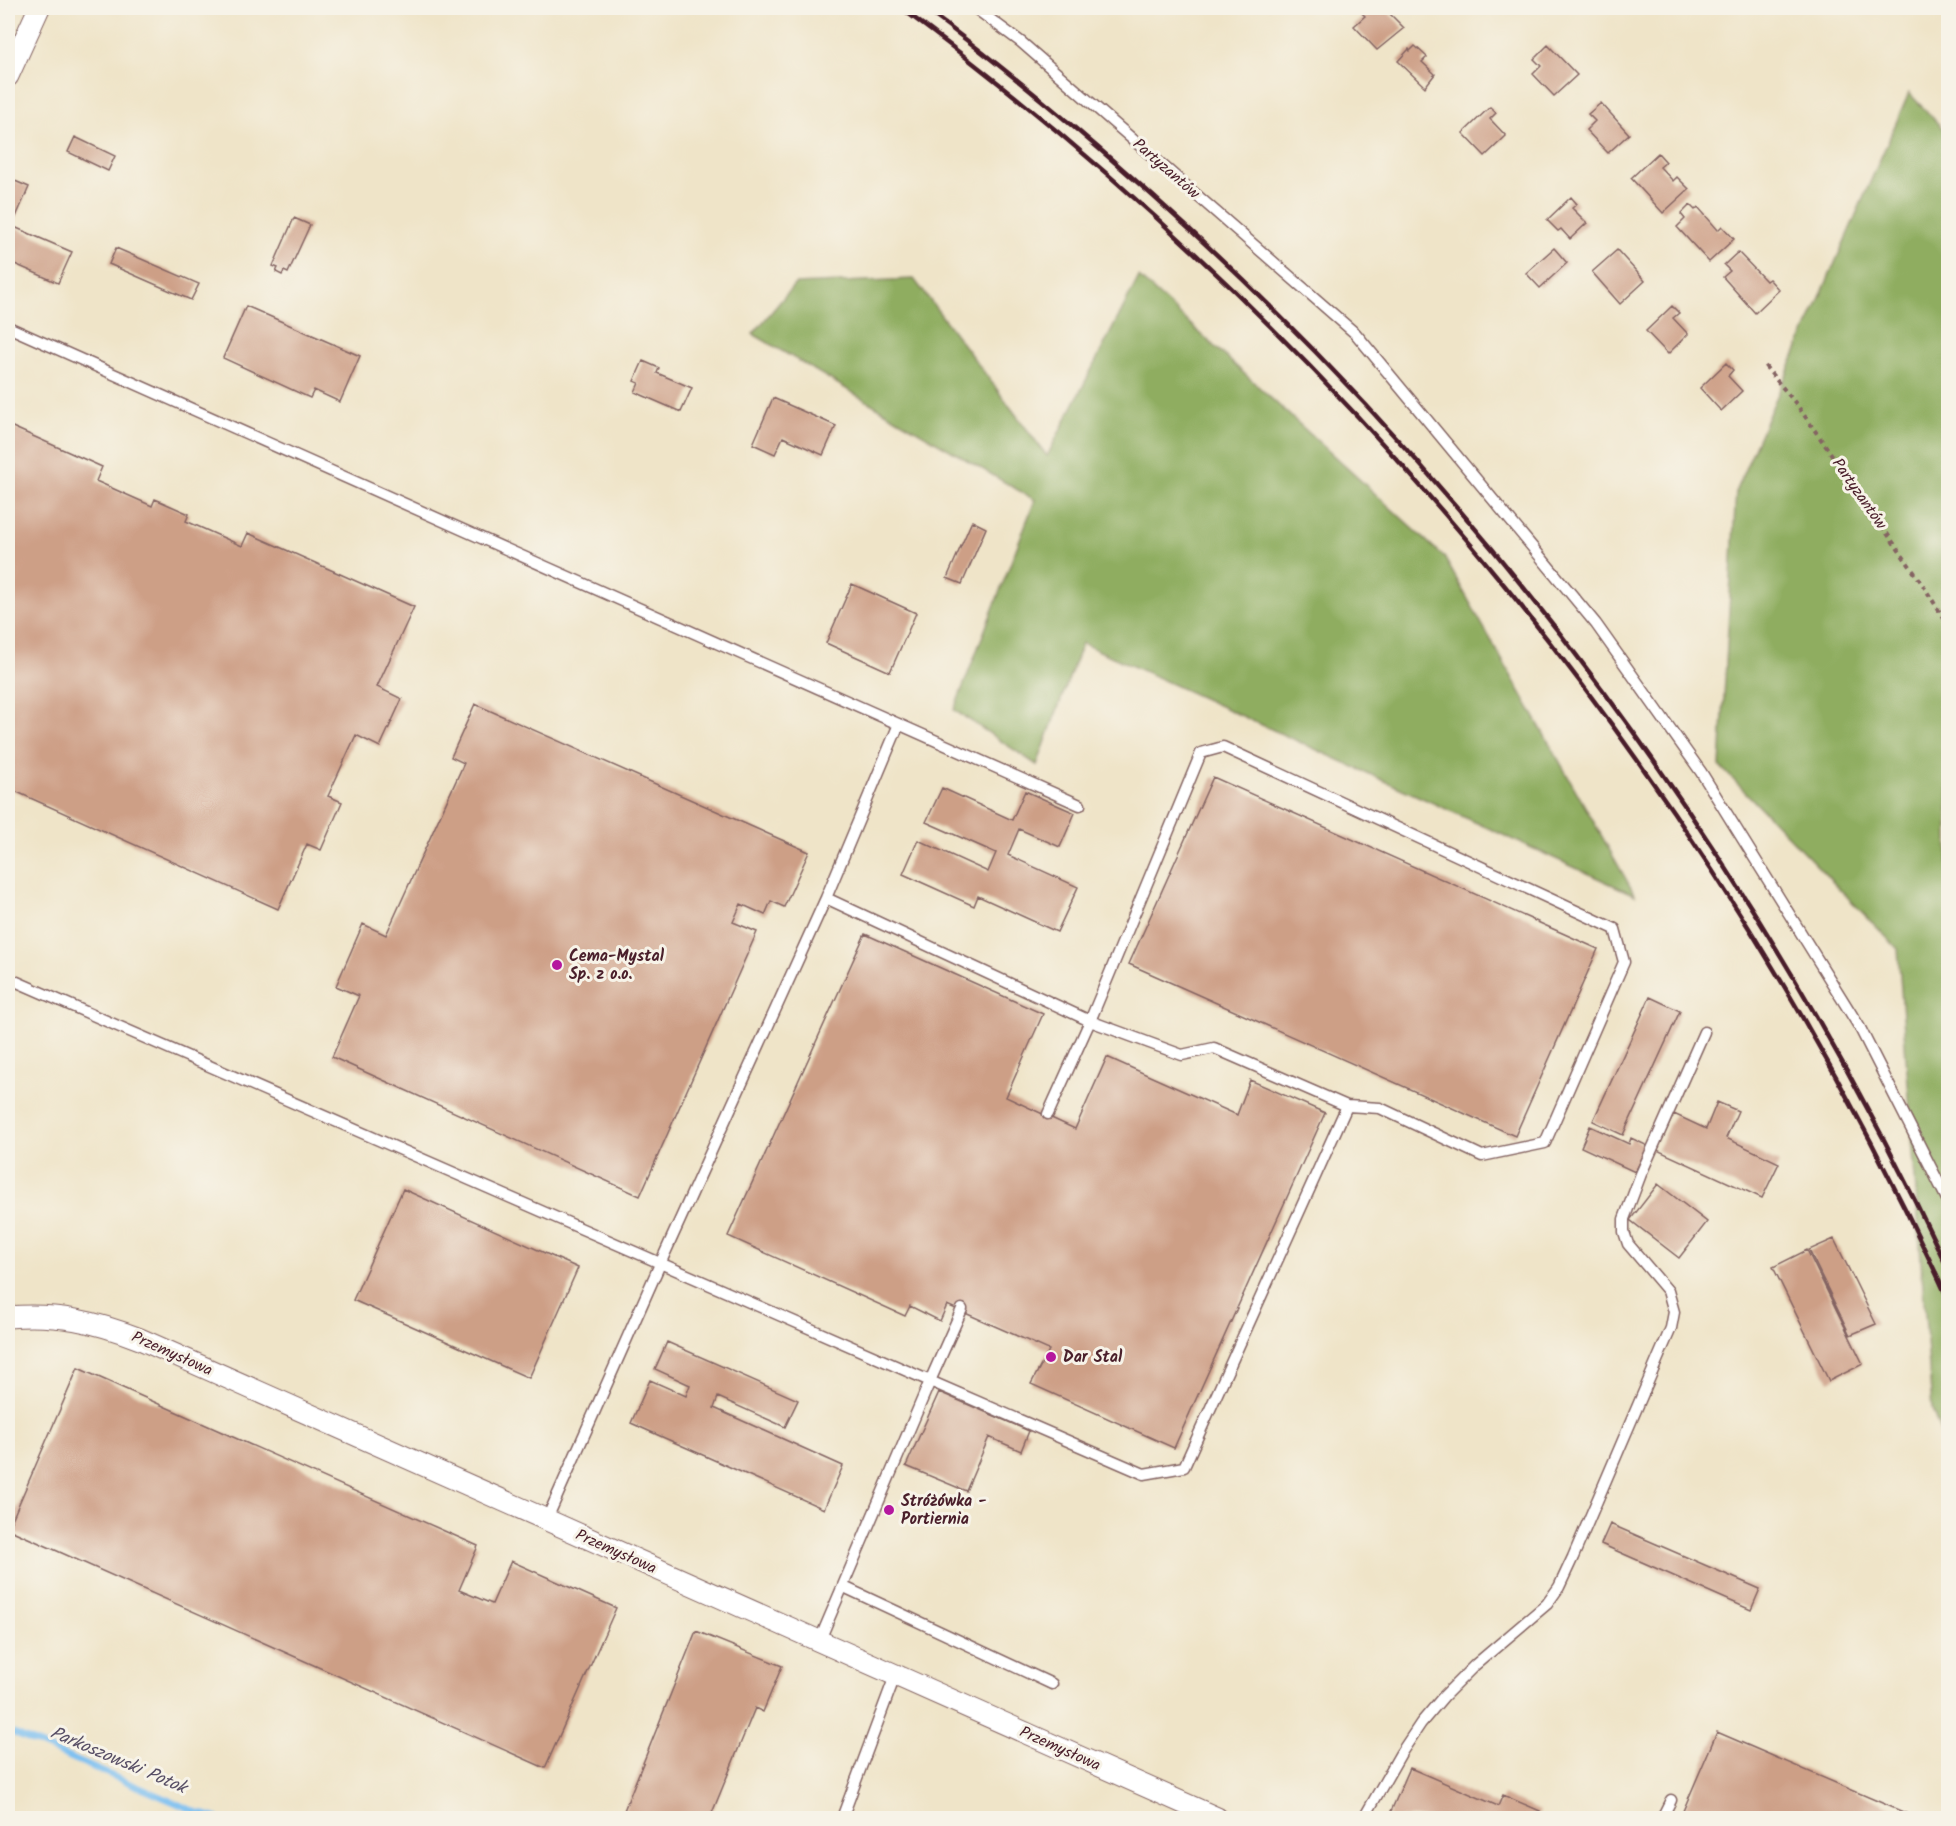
<svg xmlns="http://www.w3.org/2000/svg" width="1956" height="1826" font-family="Kalam,sans-serif">
	<style>
		.forest { fill: #8fad60; stroke: #6c6646; stroke-width: 1.5 }
		.lines { fill: none; stroke-linecap: round; stroke-linejoin: round }
		.stream { stroke: #7abff1; stroke-width: 6 }
		.building { fill: #cd9f86 }
		.service-casing { stroke: #846462; stroke-width: 13 }
		.minor-casing { stroke: #846462; stroke-width: 23 }
		.path { stroke: #846462; stroke-width: 4; stroke-dasharray: 4.5 4.5; stroke-linecap: butt }
		.service { stroke: #fff; stroke-width: 10 }
		.minor { stroke: #fff; stroke-width: 21 }
		.rail { stroke: #4a1f2b; stroke-width: 4.5 }
		.poi-dot { fill: #b5179e; stroke: #f7f3e8; stroke-width: 2 }
		.labels { text-anchor: middle; dominant-baseline: central; stroke-width: 6; stroke-linejoin: round; paint-order: stroke }
		.street-label { font-size: 16px; fill: #4a1f2b; stroke: #f7f3e8 }
		.poi-label { font-size: 16px; font-weight: bold; fill: #4a1f2b; stroke: #f7f3e8; text-anchor: start }
		.water-label { font-size: 18px; font-style: italic; fill: #584f66; stroke: #f7f3e8 }
	</style>
	<rect width="100%" height="100%" fill="#f7f3e8"/>
	<filter id="ink" filterUnits="userSpaceOnUse"><feTurbulence type="fractalNoise" baseFrequency=".0167" numOctaves="2"/><feDisplacementMap in="SourceGraphic" scale="12" xChannelSelector="R" yChannelSelector="G"/><feConvolveMatrix kernelMatrix="1 2 1 2 8 2 1 2 1" color-interpolation-filters="sRGB"/></filter>
	<filter id="wash" filterUnits="userSpaceOnUse"><feTurbulence type="fractalNoise" baseFrequency=".008" numOctaves="4" result="noise"/><feDisplacementMap in="SourceGraphic" scale="24" xChannelSelector="R" yChannelSelector="G"/><feGaussianBlur stdDeviation="1.35" result="paint"/><feColorMatrix in="noise" values="0 0 0 0 0 0 0 0 0 0 0 0 0 0 0 0 0 1.4 0 .05"/><feComposite in="paint" operator="in"/></filter>
	<g filter="url(#wash)">
		<rect width="100%" height="100%" fill="#efe4c8"/>
		<path class="forest" d="M1909,93l39,41v1319l-16,-44 -34,-460 -178,-183 16,-276z
			M1139,277l305,280 191,338 -553,-252 -45,122 -83,-55 81,-210 -282,-166 42,-50 119,-5 133,177z"/>
		<g class="lines">
			<path class="stream" d="M8,1731l191,82 17,5"/>
		</g>
		<g id="blocks">
			<path class="building" d="M1368,8h16l20,20 -27,22 -23,-24 11,-10 -3,-3z
				M1548,45l29,30 -23,21 -21,-22 8,-8 -7,-7z
				M1415,46l12,11 -5,5 13,12 -10,13 -27,-26 11,-12 1,2z
				M1601,103l28,31 -21,19 -22,-23 9,-9 -7,-7z
				M1490,107l6,6 -6,6 16,17 -21,20 -22,-23z
				M75,137l40,19 -7,15 -40,-19z
				M1658,153l8,9 -6,5 13,14 4,-4 12,12 -26,24 -32,-35z
				M8,178l21,9 -17,39 60,26 -14,31 -50,-22z
				M1571,197l6,7 -5,4 15,15 -17,16 -9,-10 -3,2 -11,-11z
				M1690,205l5,5 3,-3 20,23 4,-4 12,13 -25,23 -32,-35 8,-8 -4,-5z
				M294,218l16,7 -22,48 -4,-2 -2,4 -6,-3 2,-4 -5,-2z
				M116,248l83,36 -8,16 -82,-36z
				M1554,248l13,15 -27,25 -14,-15z
				M1617,250l28,31 -25,23 -28,-32z
				M1738,252l28,29 3,-2 10,11 -24,23 -32,-36 7,-6 -6,-6z
				M246,306l114,50 -20,46 -26,-12 -4,8 -87,-40z
				M1672,306l7,7 -6,5 15,16 -20,20 -22,-23z
				M643,361l16,7 -2,5 35,15 -11,24 -46,-20 4,-9 -5,-2z
				M1726,363l7,7 -5,6 14,15 -21,20 -21,-23z
				M773,398l63,28 -13,29 -40,-18 -8,17 -22,-10z
				M8,425l94,42 -6,14 56,25 3,-7 34,15 -3,7 56,25 6,-13 166,74 -37,80 25,12 -22,48 -24,-12 -28,61 14,6 -21,48 -14,-6 -29,65 -270,-121z
				M972,521l14,7 -24,56 -15,-6z
				M852,584l64,29 -26,59 -64,-29z
				M475,704l334,148 -25,55 -13,-6 -6,14 -24,-11 -8,18 24,10 -117,264 -308,-139 27,-61 -23,-10 27,-62 23,11 78,-172 -13,-6z
				M1213,777l385,172 -83,187 -386,-172z
				M942,788l70,32 13,-29 50,22 -15,34 -41,-18 -11,26 70,32 -21,45 -79,-36 -4,10 -71,-32 15,-34 70,32 8,-19 -70,-31z
				M865,934l178,80 -37,83 69,32 32,-72 130,58 13,-35 75,33 -151,335 -143,-64 18,-34 -102,-45 -7,16 -30,-15 -5,10 -177,-80z
				M1650,997l30,14 -57,124 -30,-14z
				M1717,1102l21,9 -12,27 53,25 -17,35 -105,-48 17,-36 32,15z
				M1590,1126l39,18 2,-6 17,8 -13,26 -54,-25z
				M1658,1184l49,38 -28,36 -49,-38z
				M403,1189l175,79 -49,110 -176,-78z
				M1834,1239l42,85 -26,11 -41,-85z
				M1807,1250l56,114 -34,17 -56,-114z
				M667,1342l131,58 -13,27 -67,-30 -4,11 129,58 -19,43 -193,-86 19,-43 36,16 4,-11 -35,-16z
				M78,1368l400,178 -19,44 33,14 19,-43 105,47 -71,160 -537,-239z
				M939,1392l90,39 -8,20 -32,-14 -23,54 -60,-25z
				M1610,1524l150,65 -9,21 -150,-66z
				M696,1631l86,35 -19,46 -8,-4 -45,110h-89z
				M1717,1732l200,86h-237z
				M1410,1768l88,38 5,-11 37,16 -3,7h-149z"/>
		</g>
	</g>
	<g filter="url(#ink)">
		<use href="#blocks" fill-opacity="0" stroke="#846462" stroke-width="1.5"/>
		<g class="lines">
			<defs>
				<path id="service" d="M975,8l46,34 335,292 240,290 105,148 159,256 88,173
					M8,327l1072,478
					M826,898l264,123 92,34 32,-7 133,58
					M8,978l922,403 32,-72
					M546,1521l114,-257 166,-366 73,-174
					M844,1587l208,97
					M819,1642l111,-261 214,93 40,-7 163,-361 33,2 102,48 63,-13 79,-181 -9,-33 -392,-182 -22,6 -111,268 -42,93
					M842,1818l53,-142
					M1364,1818l37,-65 20,-30 23,-27 31,-31 72,-61 12,-17 14,-30 98,-229 3,-16 -6,-21 -40,-47 -4,-12v-13l17,-45 63,-142
					M1662,1818l9,-18"/>
				<path id="minor" d="M8,76l31,-68
					M8,1317c49,-4 86,4 132,22l1077,479"/>
			</defs>
			<use href="#service" class="service-casing"/>
			<use href="#minor" class="minor-casing"/>
			<path class="path" d="M1765,366l32,39 124,177 27,43"/>
			<use href="#service" class="service"/>
			<use href="#minor" class="minor"/>
			<path class="rail" d="M901,8c453,337 812,778 1047,1291
				M924,8c79,58 155,122 229,188 335,300 604,666 795,1073"/>
		</g>
	</g>
	<g class="poi-dot">
		<circle cx="557" cy="965" r="6"/>
		<circle cx="1051" cy="1357" r="6"/>
		<circle cx="889" cy="1510" r="6"/>
	</g>
	<g class="labels">
		<g class="street-label">
			<text transform="translate(1166 169) rotate(41)">Partyzantów</text>
			<text transform="translate(1859 494) rotate(55)">Partyzantów</text>
			<text transform="translate(172 1354) rotate(24)">Przemysłowa</text>
			<text transform="translate(616 1552) rotate(24)">Przemysłowa</text>
			<text transform="translate(1060 1749) rotate(24)">Przemysłowa</text>
		</g>
		<g class="poi-label">
			<text x="569" y="956">Cema-Mystal<tspan x="569" dy="18">Sp. z o.o.</tspan></text>
			<text x="1063" y="1357">Dar Stal</text>
			<text x="901" y="1501">Stróżówka -<tspan x="901" dy="18">Portiernia</tspan></text>
		</g>
		<g class="water-label">
			<text transform="translate(118 1761) rotate(23)">Parkoszowski Potok</text>
		</g>
	</g>
	<rect width="1956" height="1826" fill="none" stroke="#f7f3e8" stroke-width="30"/>
</svg>
